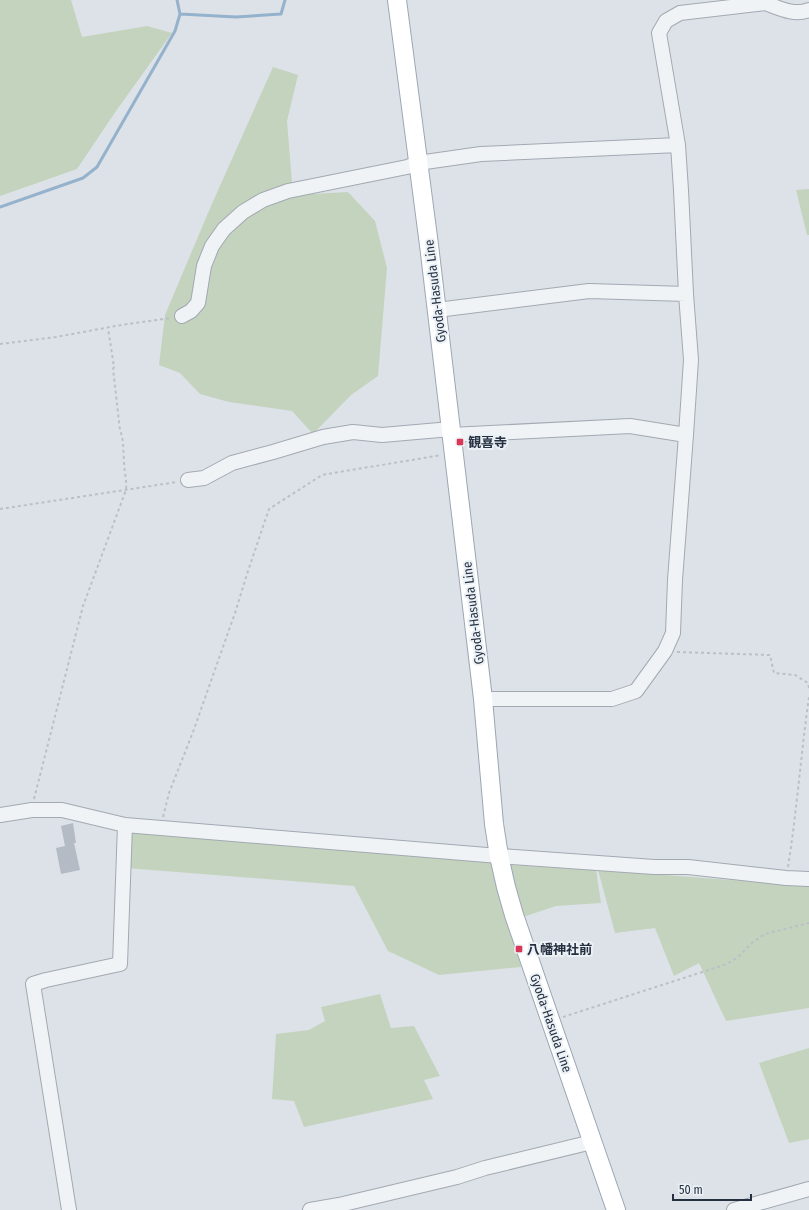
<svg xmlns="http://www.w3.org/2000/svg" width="809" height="1210" font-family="'Fira Sans Condensed','Noto Sans JP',sans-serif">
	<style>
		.green { fill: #c4d3bd }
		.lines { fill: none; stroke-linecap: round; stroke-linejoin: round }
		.stream { stroke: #95b2cc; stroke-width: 3 }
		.building { fill: #b4bbc5 }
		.minor-casing { stroke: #a2a9b2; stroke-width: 16 }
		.major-casing { stroke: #9ba7b5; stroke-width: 20 }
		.path { stroke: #bbc0c7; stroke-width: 2; stroke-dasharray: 3 3; stroke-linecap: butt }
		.minor { stroke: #f0f3f6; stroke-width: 14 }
		.major { stroke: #fff; stroke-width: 18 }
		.poi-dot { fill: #d93658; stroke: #ecf1f6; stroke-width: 1.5 }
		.labels { text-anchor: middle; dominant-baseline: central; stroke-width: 4; stroke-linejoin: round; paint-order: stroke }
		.street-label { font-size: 13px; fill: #253040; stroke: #ecf1f6 }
		.poi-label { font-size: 13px; font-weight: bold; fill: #253040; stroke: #ecf1f6; text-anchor: start }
	</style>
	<rect width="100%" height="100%" fill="#dde2e8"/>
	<path class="green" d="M0,0h71l11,37 65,-11 25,7 -56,78 -39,58 -77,27z
		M273,67l25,8 -11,46 6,74 55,-3 27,29 12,47 -9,108 -27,19 -38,39 -21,-23 -63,-9 -29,-8 -20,-21 -21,-8 6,-50 46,-109z
		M809,189v46h-2l-11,-45z
		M130,830l362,31 29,106 -82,8 -51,-24 -34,-65 -228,-18z
		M509,865l87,5 5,33 -45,3 -33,11z
		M598,870l211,16v122l-83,13 -27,-58 -25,13 -19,-48 -40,5z
		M380,994l11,34 23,-2 26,50 -16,4 9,19 -129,28 -10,-26 -22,-2 4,-65 33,-4 16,-9 -4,-14z
		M809,1048v91l-20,4 -30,-80z"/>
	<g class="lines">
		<path class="stream" d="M180,14l56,3 45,-3 4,-14
			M0,207l83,-29 14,-11 78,-136 5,-17 -3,-14"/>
	</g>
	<path class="building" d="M73,823l3,20h-2l6,27 -19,4 -5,-26 9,-2 -4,-20z"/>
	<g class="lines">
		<defs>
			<path id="minor" d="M765,3c14,5 29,13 44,7
				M437,310l152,-19 97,3
				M182,316l9,-5 7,-8 6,-37 8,-20 12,-17 19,-17 20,-12 25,-9 119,-24 11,-4 63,-9 197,-9
				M451,435l179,-9 56,9
				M188,480l16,-2 28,-15 41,-11 50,-15 30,-5 29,3 69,-6
				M483,699h129l24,-8 29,-40 8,-18 2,-53 11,-145 5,-75 -5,-66 -5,-104 -3,-45 -19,-112 7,-12 14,-8 85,-10v-3
				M0,815l32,-5h30l63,15 374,31 155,11h34l98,11 23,1
				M69,1210l-36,-226 13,-4 74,-16 5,-139
				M310,1210l29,-5 118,-28 28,-9 107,-26
				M734,1210l75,-21"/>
			<path id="major" d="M397,0l32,245 54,454 11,125 5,32 7,31 8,28 102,295"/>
		</defs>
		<use href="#minor" class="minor-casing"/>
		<use href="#major" class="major-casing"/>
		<path class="path" d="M0,344l56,-7 65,-12 50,-7
			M0,509l177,-27
			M677,652l93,3 4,18 21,2 13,8 1,5
			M34,799l49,-193 43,-116c1,-10 -2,-19 -2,-29 -1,-11 0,-21 -4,-31l-7,-61 1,-2 -6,-39
			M163,817l6,-24 24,-61 43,-122 11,-36 22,-65 53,-34 119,-20
			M788,867c9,-57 13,-114 21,-170
			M563,1017l164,-53 11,-7 15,-15 12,-8 44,-11"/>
		<use href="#minor" class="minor"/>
		<use href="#major" class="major"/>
	</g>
	<g class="poi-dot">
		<rect x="456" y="438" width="8" height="8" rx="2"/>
		<rect x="515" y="945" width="8" height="8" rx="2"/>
	</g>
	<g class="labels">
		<g class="street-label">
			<text transform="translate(435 291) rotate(-97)">Gyoda-Hasuda Line</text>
			<text transform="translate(473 613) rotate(-97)">Gyoda-Hasuda Line</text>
			<text transform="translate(551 1023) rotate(71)">Gyoda-Hasuda Line</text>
		</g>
		<g class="poi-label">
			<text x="468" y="442">観喜寺</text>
			<text x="527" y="949">八幡神社前</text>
		</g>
	</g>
	<path d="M673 1194v6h78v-6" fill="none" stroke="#253040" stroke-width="2"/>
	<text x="679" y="1194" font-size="12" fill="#253040" stroke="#ecf1f6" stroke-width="3" paint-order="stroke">50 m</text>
</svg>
